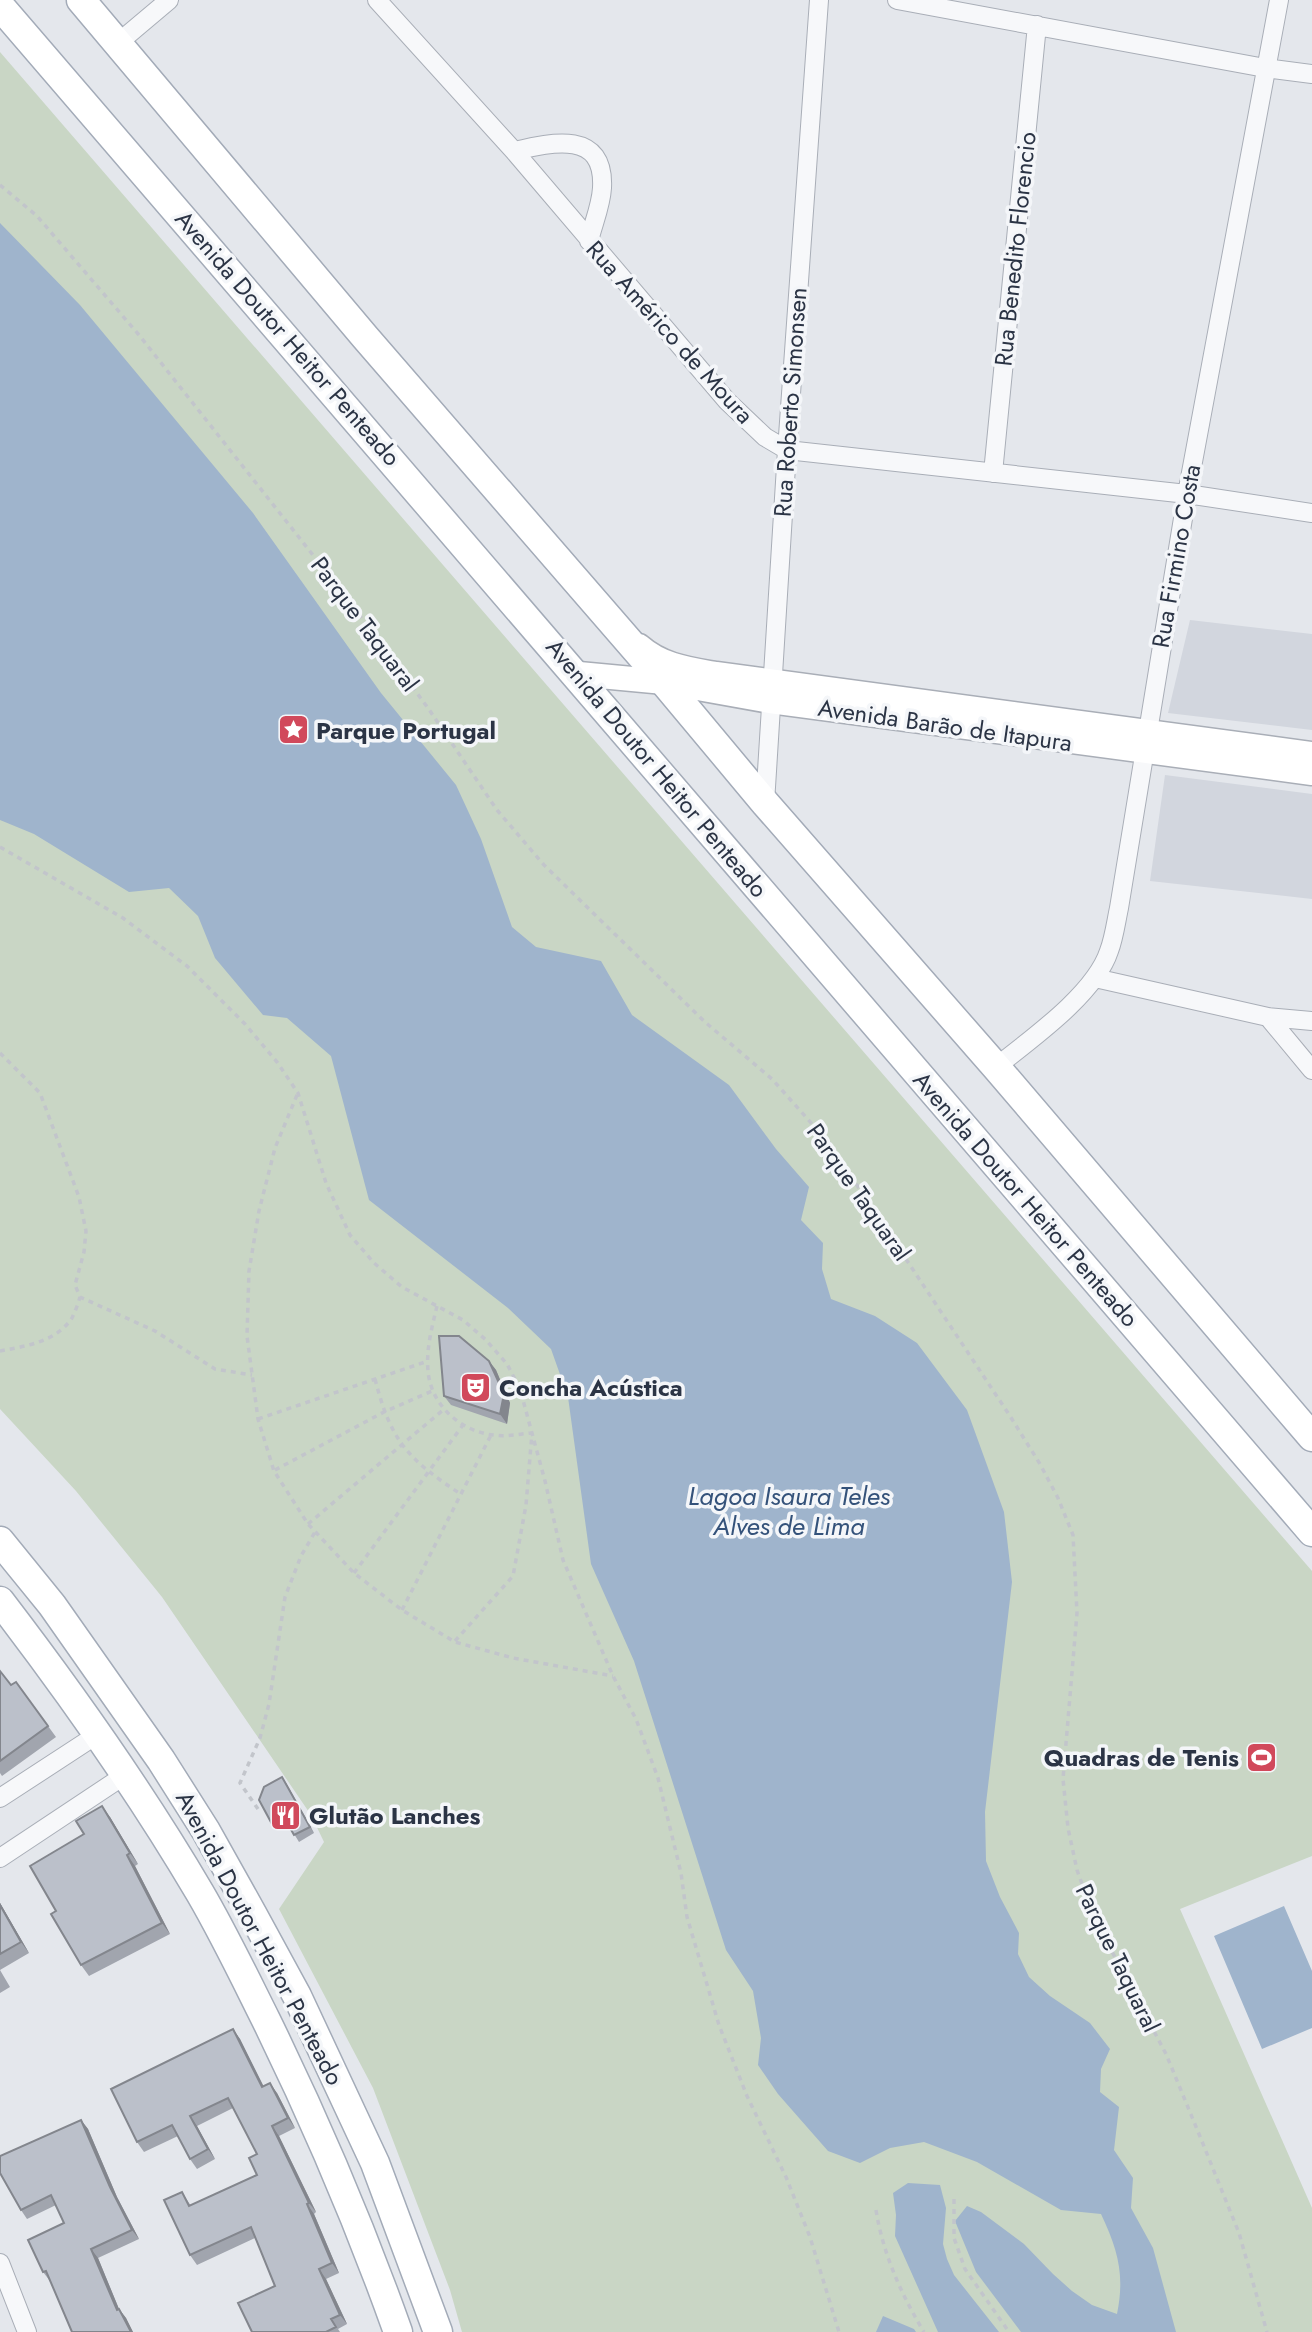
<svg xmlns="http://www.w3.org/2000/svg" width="1312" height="2332" font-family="Jost,sans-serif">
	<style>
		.built { fill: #d2d6de }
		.green { fill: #c9d6c5 }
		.water { fill: #9fb4cc }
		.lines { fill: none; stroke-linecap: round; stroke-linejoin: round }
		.street-casing { stroke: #a9aeb7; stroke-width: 20 }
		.secondary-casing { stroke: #a9aeb7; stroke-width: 27 }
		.primary-casing { stroke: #a3abb8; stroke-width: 31 }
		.path { stroke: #c2c5cb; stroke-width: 3.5; stroke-dasharray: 5 5; stroke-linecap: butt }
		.street { stroke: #f7f8fa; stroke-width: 18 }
		.secondary { stroke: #fff; stroke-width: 24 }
		.primary { stroke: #fff; stroke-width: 28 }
		.wall { fill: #a1a5ae }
		.shaded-wall { fill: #83868d }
		.building { fill: #bbc0ca; stroke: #83868d; stroke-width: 2 }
		.labels { text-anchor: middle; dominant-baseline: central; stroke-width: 7; stroke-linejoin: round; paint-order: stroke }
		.street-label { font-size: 24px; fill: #2b3445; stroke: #f4f6f9 }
		.poi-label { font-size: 24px; font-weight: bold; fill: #2b3445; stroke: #f4f6f9; text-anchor: start }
		.water-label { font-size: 26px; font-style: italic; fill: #34527a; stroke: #f4f6f9 }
	</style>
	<rect width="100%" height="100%" fill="#e4e7ec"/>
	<path class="built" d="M1190,620l122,14v96l-144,-17z
		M1165,775l147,19v105l-162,-18z"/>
	<path class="green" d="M0,52l1312,1519v285l-132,53 132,299v124h-850l-12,-42 -77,-202 -94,-179 45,-67 -13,-27 -149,-218 -86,-106 -76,-82z"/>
	<path class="water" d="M0,223l80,82 173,208 128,180 75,92 25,54 31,88 24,20 65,14 31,54 97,70 47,64 33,38 -8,33 22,23 -1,26 9,30 44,17 42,27 50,67 37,102 8,70 -27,230 1,49 14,36 19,36 -1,21 11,23 21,19 40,27 20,26 -9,20 -1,23 19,15 -5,43 19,28 -2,30 22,40 23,84h-155l-45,-60 -21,-51 12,-15 14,6 43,32 29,30 19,17 20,14 25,9c8,-39 1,-64 -16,-100l-40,-4 -84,-48 -53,-20 -34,6 -30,15 -32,-12 -50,-57 -20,-29 3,-27 -8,-47 -27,-41 -92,-289 -43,-97 -23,-167 -17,-48 -43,-41 -139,-108 -38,-144 -44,-38 -24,-3 -48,-57 -17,-42 -29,-28 -40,4 -95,-58 -34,-14z
		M1284,1906l28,65v57l-50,21 -48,-113z
		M908,2183l32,2 6,23 -3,36 4,15 7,16 45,57h-61l-43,-96 1,-21 -3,-22z
		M883,2316l31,13 2,3h-40z"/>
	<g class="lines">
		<defs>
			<path id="street" d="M377,0l137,151 213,250 38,36 22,13 400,44 125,19
				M897,0l368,68 47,6
				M118,43l51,-43
				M514,151c39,-9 91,-21 88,37 -1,18 -9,36 -13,53
				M993,473l44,-448
				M765,803l22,-353 32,-450
				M1095,978l173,39 44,4
				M1268,1017l44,53
				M996,1067c35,-28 99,-73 113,-116 5,-13 7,-29 10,-43l68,-414 92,-494
				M0,1798l98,-64
				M0,1858l125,-83
				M0,2263l27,69"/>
			<path id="secondary" d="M639,646c23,20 48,23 77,28l596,80
				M579,674l85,8 106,19 542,72"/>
			<path id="primary" d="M81,0l284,337 299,345 101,121 231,264 316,370
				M0,6c440,507 876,1017 1312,1526
				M0,1541l52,64 109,155 45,71 47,84 44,81 78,167 63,169
				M0,1601c72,94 140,190 200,292 24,41 45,85 66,127 50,102 94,205 132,312"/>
		</defs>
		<use href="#street" class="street-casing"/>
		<use href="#secondary" class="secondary-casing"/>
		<use href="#primary" class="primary-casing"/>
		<path class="path" d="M0,185l37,31 102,119 204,258 85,115 69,102 47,55 161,157 67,57 57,64 181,273 30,48 18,34 15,37 4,78 -14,166 5,49 9,42 13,36 18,38 58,110 33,80 40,99 28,99
			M0,847l123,71 64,48 58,58 32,38 21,31 28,90 24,52 24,28 28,24 61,33 23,20 21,24 13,25 25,92 18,79 50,116 23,43 22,59 23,95 6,44 32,108 28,71 39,81 24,60 29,95
			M0,1053l40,40 39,104 7,34 -2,21 -9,33 5,12 75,34 60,38 37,6
			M297,1095l-22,53 -16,63 -10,60 -2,65 11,83 16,52 34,53 46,49 48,37 53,32 58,16 100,18
			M437,1306c-5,21 -11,43 -9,65 3,34 32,60 65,64 13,2 26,-1 39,-2l-6,72 -13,71 -58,65
			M0,1351c26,-5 56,-9 72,-33 3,-6 6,-14 8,-21
			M375,1379c16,63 33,80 87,116
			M258,1419l170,-58
			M275,1470l109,-58 48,-21
			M308,1524l135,-114
			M354,1573l109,-148
			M402,1610l89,-175
			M258,1809l-18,-26 20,-45 9,-34 16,-107 16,-41 14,-24
			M954,2199v39l11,31 44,63
			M876,2210c7,44 25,84 48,122"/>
		<use href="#street" class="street"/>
		<use href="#secondary" class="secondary"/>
		<use href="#primary" class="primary"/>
	</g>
	<path class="wall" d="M489,1361l7,9 14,33 -3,21 -56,-19 -7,-9z
		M0,1671l11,14 5,-3 40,55 -54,39 -2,-3z
		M286,1783l28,50 -15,9 -11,-18 -11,6 -5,-6z
		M110,1817l28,47 -3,2 35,68 -81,42 -8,-11 -25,-54 28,-77z
		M0,1903l29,50 -29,17 10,17 -10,6z
		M233,2029l7,10 23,47 14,7 18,35 -16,8 37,76 -2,2 25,59 -13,6 21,45 -9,5 2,3h-88l23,-46 -20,-48 -58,27 -7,-10 -8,-63 9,14 66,-31v-21l-24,-46 -36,18 18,33 -18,10 -7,-10 -12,-23 -34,16 -7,-10z
		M81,2120l7,9 29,68 22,42 -41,19 21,51 7,9 7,14h-61l-22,-51 -7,-9 21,-49 -8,-18 -29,14 -6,-9z"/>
	<path class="shaded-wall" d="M489,1361l7,9 14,33 -3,21 -7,-10z
		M282,1777l4,6 28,50 -4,-6z
		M102,1806l8,11 28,47 -8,-11z
		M127,1855l8,11 35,68 -8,-11z
		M0,1903l29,50 -8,-11 -21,-37z
		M233,2029l7,10 29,58 -7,-10z
		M270,2083l7,10 18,35 -7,-10z
		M190,2116l7,10 18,33 -7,-10z
		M81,2120l7,9 29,68 22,42 -7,-9 -22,-43z
		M272,2126l7,10 37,76 -7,-9z
		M307,2204l7,10 25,59 -7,-10z
		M91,2249l7,9 21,51 7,9 7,14h-2l-14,-22z
		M319,2269l7,10 21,45 -7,-9z"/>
	<path class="building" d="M439,1336h20l30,25 15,33 -4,20 -56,-18z
		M0,1671l11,14 5,-3 32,44 -48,35z
		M282,1777l28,50 -16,8 -10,-18 -12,7 -13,-24 5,-13z
		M102,1806l28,47 -3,2 35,68 -81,42 -30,-51 5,-3 -26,-45 54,-32 -8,-13z
		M0,1905l21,37 -21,12z
		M233,2029l29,58 8,-4 18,35 -16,8 37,77 -2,1 25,59 -13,6 21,46 -9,4 5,8 -10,5h-74l-14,-29 37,-17 -24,-59 -61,28 -26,-55 18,-8 7,14 68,-31 -8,-17 8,-4 -29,-56 -38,18 18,33 -18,10 -18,-34 -35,17 -26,-53z
		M81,2120l29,67 22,43 -41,19 26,61 2,-1 12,23h-59l-26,-61 -3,1 -15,-32 36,-17 -13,-28 -30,15 -21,-37v-17z"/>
	<defs>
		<symbol id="sight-square" viewBox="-11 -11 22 22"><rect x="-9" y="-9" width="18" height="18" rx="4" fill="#d1495b" stroke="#f4f6f9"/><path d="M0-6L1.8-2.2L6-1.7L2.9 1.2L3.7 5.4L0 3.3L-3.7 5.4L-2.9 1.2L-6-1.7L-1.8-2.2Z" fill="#fff"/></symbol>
		<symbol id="theatre-square" viewBox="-11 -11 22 22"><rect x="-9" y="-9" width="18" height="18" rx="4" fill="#d1495b" stroke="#f4f6f9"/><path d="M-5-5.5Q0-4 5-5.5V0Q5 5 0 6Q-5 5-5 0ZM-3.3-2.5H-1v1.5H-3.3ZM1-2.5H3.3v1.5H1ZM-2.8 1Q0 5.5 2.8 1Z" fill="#fff"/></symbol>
		<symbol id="stadium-square" viewBox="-11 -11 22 22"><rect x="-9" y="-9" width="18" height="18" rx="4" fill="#d1495b" stroke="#f4f6f9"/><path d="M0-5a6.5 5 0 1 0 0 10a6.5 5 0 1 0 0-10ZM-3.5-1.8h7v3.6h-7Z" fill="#fff"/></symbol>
		<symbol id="restaurant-square" viewBox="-11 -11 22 22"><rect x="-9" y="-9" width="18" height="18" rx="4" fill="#d1495b" stroke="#f4f6f9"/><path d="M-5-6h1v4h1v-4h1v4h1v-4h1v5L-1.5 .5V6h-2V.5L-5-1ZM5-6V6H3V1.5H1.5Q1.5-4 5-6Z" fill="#fff"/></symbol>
	</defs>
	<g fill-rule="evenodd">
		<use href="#sight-square" x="276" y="712" width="35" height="35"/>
		<use href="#theatre-square" x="458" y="1370" width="35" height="35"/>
		<use href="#stadium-square" x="1244" y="1740" width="35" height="35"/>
		<use href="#restaurant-square" x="268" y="1798" width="35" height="35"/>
	</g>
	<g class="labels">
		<g class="street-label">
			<text transform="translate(1015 249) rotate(-84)">Rua Benedito Florencio</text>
			<text transform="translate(670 332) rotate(48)">Rua Américo de Moura</text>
			<text transform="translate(288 338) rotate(49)">Avenida Doutor Heitor Penteado</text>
			<text transform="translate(790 402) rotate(-86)">Rua Roberto Simonsen</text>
			<text transform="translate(1176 556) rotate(-80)">Rua Firmino Costa</text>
			<text transform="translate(365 624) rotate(53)">Parque Taquaral</text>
			<text transform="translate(945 725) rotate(8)">Avenida Barão de Itapura</text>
			<text transform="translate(657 768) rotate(50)">Avenida Doutor Heitor Penteado</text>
			<text transform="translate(859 1192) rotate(55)">Parque Taquaral</text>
			<text transform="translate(1026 1199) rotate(49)">Avenida Doutor Heitor Penteado</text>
			<text transform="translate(260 1938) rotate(62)">Avenida Doutor Heitor Penteado</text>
			<text transform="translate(1118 1958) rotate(64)">Parque Taquaral</text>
		</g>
		<g class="poi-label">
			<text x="316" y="730">Parque Portugal</text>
			<text x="499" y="1387">Concha Acústica</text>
			<text x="1239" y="1757" text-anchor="end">Quadras de Tenis</text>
			<text x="309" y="1815">Glutão Lanches</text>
		</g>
		<g class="water-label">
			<text x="789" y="1496">Lagoa Isaura Teles<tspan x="789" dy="30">Alves de Lima</tspan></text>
		</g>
	</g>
</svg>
